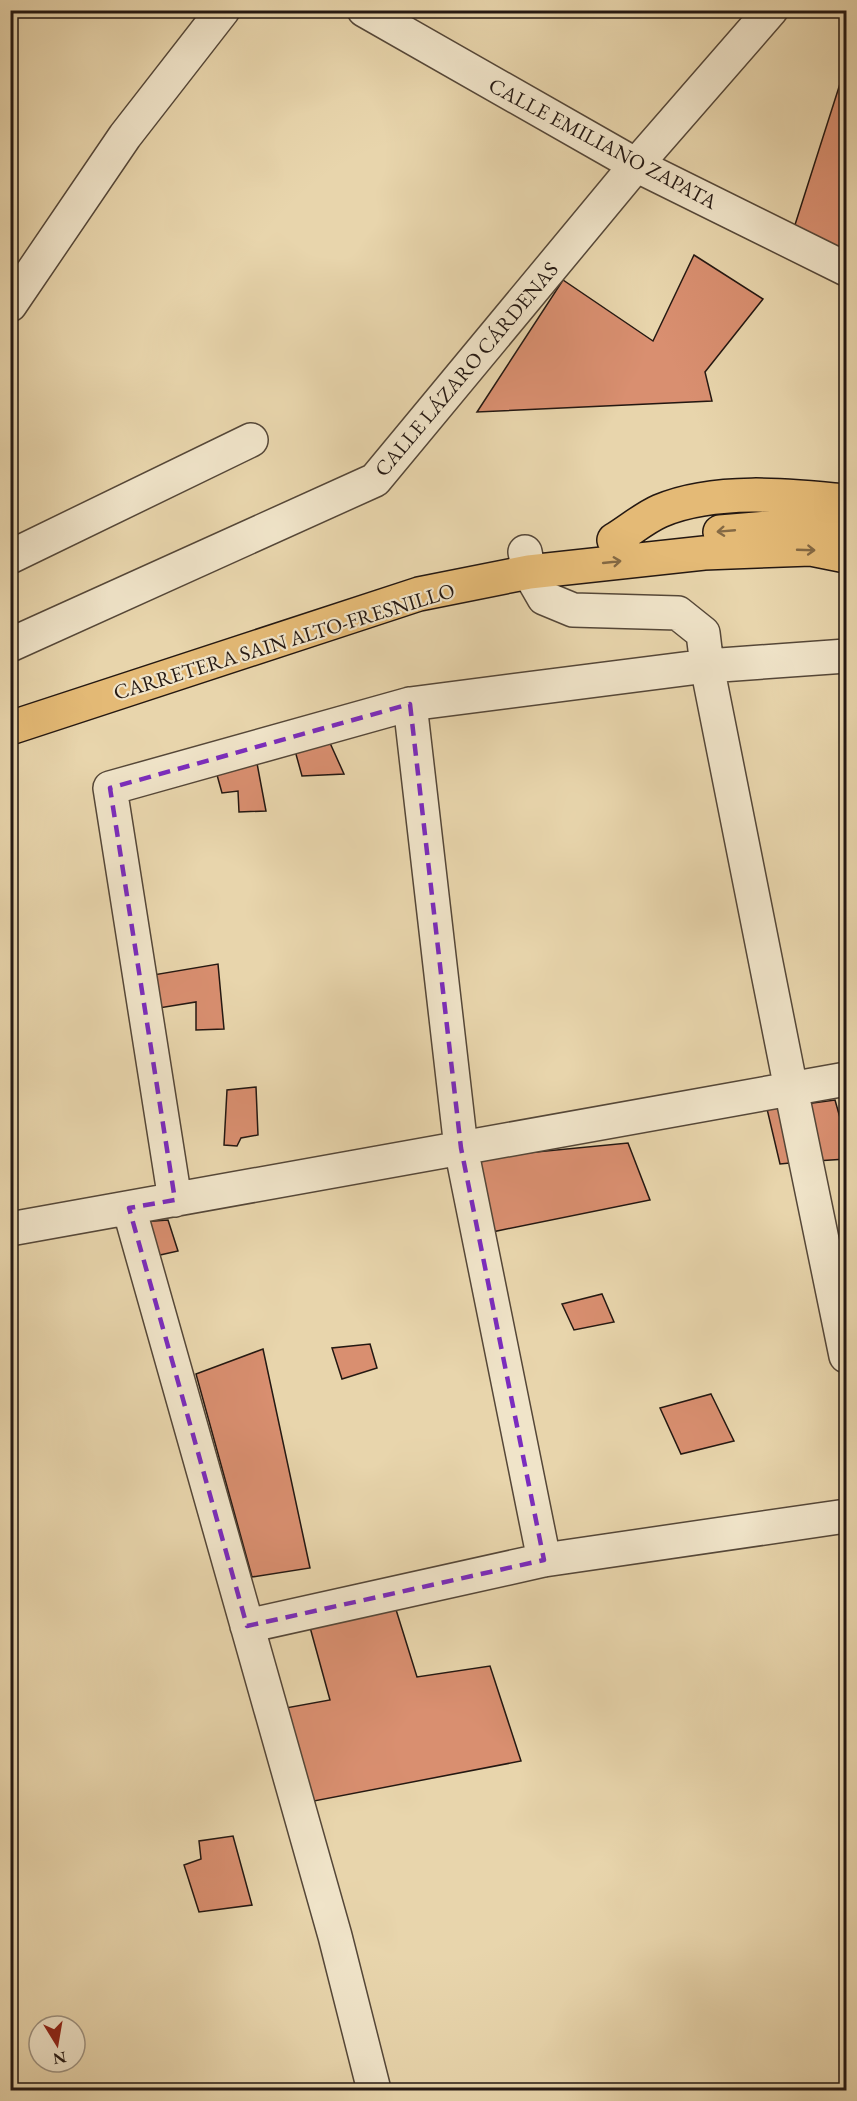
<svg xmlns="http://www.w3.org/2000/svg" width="857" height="2101" font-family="'EB Garamond',serif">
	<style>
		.building { fill: #d98f70; stroke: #241812; stroke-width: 1.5 }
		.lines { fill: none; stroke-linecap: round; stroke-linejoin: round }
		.minor-casing { stroke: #554738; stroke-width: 36 }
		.major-casing { stroke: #241812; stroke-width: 36 }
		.minor { stroke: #f0e4c9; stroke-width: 33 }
		.major { stroke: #e4ba76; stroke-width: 33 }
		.oneway { stroke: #846944 }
		.marked { fill: none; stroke: #7b2cbf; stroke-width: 4.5; stroke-dasharray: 12 8; stroke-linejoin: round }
		.labels { text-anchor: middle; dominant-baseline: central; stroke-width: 4.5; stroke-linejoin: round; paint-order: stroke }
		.street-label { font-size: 21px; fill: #241812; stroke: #f0e4c9 }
	</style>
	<rect width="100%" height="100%" fill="#e8d5ac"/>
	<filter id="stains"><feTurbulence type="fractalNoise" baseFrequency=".00333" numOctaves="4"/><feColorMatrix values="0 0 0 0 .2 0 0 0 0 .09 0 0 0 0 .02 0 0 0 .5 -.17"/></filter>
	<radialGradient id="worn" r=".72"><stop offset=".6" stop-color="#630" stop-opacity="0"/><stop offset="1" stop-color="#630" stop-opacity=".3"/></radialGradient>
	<path class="building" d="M846,65v188l-53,-22z
		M694,255l69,44 -58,73 7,29 -235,11 86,-132 90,61z
		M330,743l14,31 -42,2 -8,-29z
		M256,758l10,53 -27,1 -1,-21 -16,2 -5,-18z
		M218,964l6,65 -28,1v-28l-43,7 -6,-33z
		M256,1087l2,48 -17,3 -4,8 -13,-1 3,-55z
		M835,1100l11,39v20l-30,2 -18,-56z
		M790,1106l10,56 -20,2 -13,-55z
		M628,1143l22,57 -158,32 -18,-74z
		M168,1220l10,31 -27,6 -10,-35z
		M602,1294l12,28 -40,8 -12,-26z
		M370,1344l7,24 -35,11 -10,-31z
		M263,1349l47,219 -58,9 -56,-203z
		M711,1394l23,47 -53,13 -21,-46z
		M393,1600l24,77 73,-11 31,95 -212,41 -29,-93 50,-9 -22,-80z
		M233,1836l19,69 -53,7 -15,-47 17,-6 -2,-18z"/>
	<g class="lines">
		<defs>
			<path id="minor" d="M364,10l272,155 210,104
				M10,305l115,-169 98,-126
				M10,557l241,-117
				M10,645l365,-165 261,-315 135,-155
				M846,656l-139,10 84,423 55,267
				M410,704l51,444 83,412
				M175,1200l-65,-412 300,-84 297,-38 -4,-33 -25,-20 -105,-3 -29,-12 -15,-26 -4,-20
				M129,1208l206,728 39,154
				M10,1229l836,-150
				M247,1626l297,-66 302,-44"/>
			<path id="major" d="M720,532l73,-6 52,6
				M614,540c15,-9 30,-22 46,-29 54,-23 129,-16 186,-10
				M10,728l409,-134 110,-22 175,-19 107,-4 35,7"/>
		</defs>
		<use href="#minor" class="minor-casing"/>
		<use href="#major" class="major-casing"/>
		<use href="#minor" class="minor"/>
		<use href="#major" class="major"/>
	</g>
	<defs><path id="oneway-shaft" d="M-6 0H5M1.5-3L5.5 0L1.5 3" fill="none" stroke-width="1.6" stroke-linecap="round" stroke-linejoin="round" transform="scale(1.5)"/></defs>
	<g class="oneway">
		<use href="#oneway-shaft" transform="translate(726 531) rotate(175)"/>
		<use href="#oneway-shaft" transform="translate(806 550) rotate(2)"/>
		<use href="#oneway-shaft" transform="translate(612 562) rotate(-6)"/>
	</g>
	<path class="marked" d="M410,704l51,444 83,412 -297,66 -118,-418 46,-8 -65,-412z"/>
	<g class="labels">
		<g class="street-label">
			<text transform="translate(603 143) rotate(28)">CALLE EMILIANO ZAPATA</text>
			<text transform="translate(466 369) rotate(-50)">CALLE LÁZARO CÁRDENAS</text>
			<text transform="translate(284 641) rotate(-17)">CARRETERA SAIN ALTO-FRESNILLO</text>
		</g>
	</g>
	<rect width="857" height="2101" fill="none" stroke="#e8d5ac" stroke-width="36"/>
	<rect x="12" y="12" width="833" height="2077" fill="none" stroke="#241812" stroke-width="3"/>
	<rect x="18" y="18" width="821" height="2065" fill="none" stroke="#241812" stroke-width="1.5"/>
	<g transform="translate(57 2044) rotate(169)"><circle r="28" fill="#f0e4c9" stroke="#9e9280" stroke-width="1.5"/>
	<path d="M0-4.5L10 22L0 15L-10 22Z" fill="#8f2418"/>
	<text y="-9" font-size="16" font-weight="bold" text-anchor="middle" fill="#241812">N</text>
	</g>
	<rect width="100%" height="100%" filter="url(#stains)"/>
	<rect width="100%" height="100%" fill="url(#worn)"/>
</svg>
